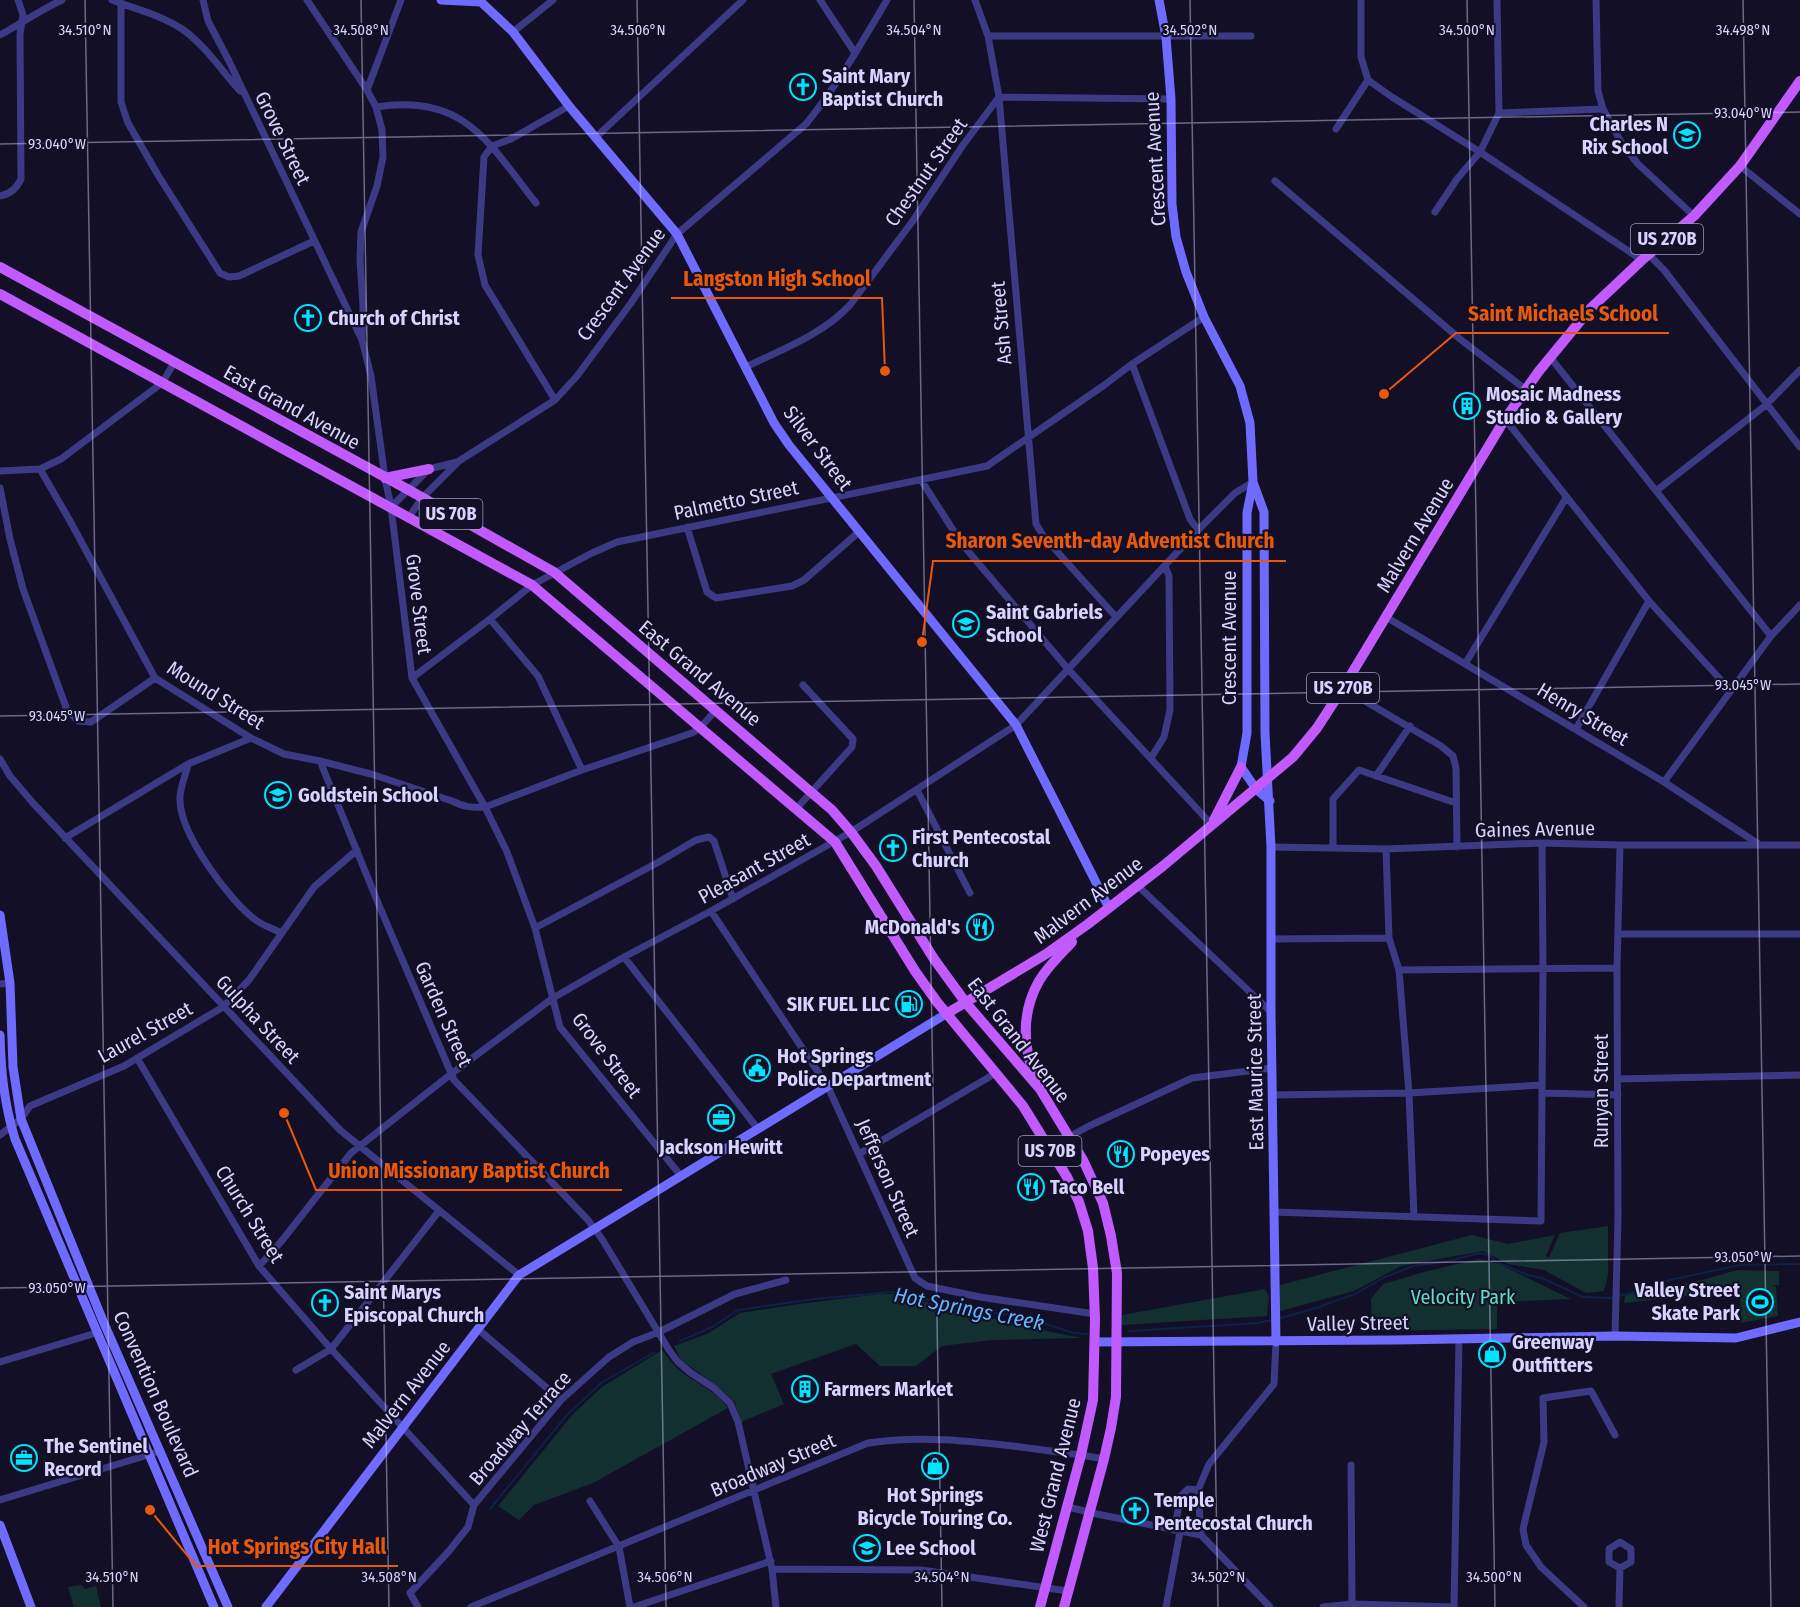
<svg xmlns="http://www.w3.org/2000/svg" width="1800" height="1607" font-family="'Fira Sans Condensed',sans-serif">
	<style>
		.green { fill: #12302f }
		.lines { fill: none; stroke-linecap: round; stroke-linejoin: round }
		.stream { stroke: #0c2248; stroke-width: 2 }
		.street { stroke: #3d3a85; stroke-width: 7 }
		.secondary { stroke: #6f6bff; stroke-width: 9 }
		.primary { stroke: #c25bff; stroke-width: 10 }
		.ticks { fill: none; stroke: #d9d4ff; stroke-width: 1.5; stroke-opacity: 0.45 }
		.labels { text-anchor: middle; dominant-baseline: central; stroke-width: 4.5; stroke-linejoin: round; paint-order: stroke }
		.shield { fill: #130f26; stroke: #9e99be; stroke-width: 1.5 }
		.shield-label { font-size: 18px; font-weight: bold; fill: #d9d4ff }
		.poi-label { font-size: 20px; font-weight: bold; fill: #d9d4ff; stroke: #130f26; text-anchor: start }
		.street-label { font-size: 20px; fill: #d9d4ff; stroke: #130f26 }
		.park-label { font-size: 20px; fill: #5fe0c0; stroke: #130f26 }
		.water-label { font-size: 21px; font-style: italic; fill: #62b6ff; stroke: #130f26 }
		.ticks-label { font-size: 15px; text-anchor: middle; fill: #d9d4ff; stroke: #130f26; stroke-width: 4.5; stroke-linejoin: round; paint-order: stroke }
		.leader { fill: none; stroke: #e8590c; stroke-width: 2 }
		.callout-dot { fill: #e8590c; stroke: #130f26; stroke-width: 2 }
		.callout-label { font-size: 21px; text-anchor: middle; font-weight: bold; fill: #e8590c; stroke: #130f26; stroke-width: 4.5; stroke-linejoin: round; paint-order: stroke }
	</style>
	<rect width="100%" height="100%" fill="#130f26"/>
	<path class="green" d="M1608,1226v49l-4,16 -18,2 -42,-23 -36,-6 -25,-13 -82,15 -47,25 -74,20v-26l192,-50 36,9 47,-9 -9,21 3,2 11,-25z
		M1479,1259l20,5 72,35 -74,3v27l-125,2 -1,-32 12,-15 41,-12z
		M1737,1270l42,1v14l-7,1 4,1 2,29 -37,7 -1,-33 -116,13 1,-8 77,-15z
		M1265,1289l4,8 -2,19 -145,9v-10z
		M879,1294h14l143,35 46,9 -90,2 -50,6 -26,20h-36l-24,-22 -85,30 13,30 -43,18 -7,-21 -18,-16 -35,-25 -7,-14 35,-13 31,-20 59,-9z
		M662,1350c5,6 10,14 16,19 16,14 38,21 50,39l-135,75 -59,22 -15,15 -21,-14 75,-92 29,-27z
		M81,1585l4,4 11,-3 5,21h-27l-6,-20z"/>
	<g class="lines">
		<path class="stream" d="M1278,1319l41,-12 36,-13 28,-16 30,-12 31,-4 36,-9 9,2 7,7 32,13 14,3 41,19 26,1 26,-6 35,-12 70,-15 60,-1
			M1129,1331l129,-8 14,-3
			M680,1341l32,-14 26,-17 77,-11 76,-7 61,13 79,14 42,14 14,1
			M490,1509l76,-93 35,-33 54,-31"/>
		<path class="street" d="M112,0c23,9 49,15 70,29 23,16 39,41 58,62
			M203,0l5,21 21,40 133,279 9,36 14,102 6,29 21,171 73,129 22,45 28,76 25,99 121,149
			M307,0l60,90 9,17 6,23 1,27 -6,29 -16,46 -1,27 3,47 -1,33
			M820,0l35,53
			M975,0l13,36 11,61 37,427 8,13 72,80
			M1596,0l2,91 5,18 18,33 17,22 56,52
			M121,3v99l7,21 30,52 62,98 9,4 10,-1 75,-35
			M513,32l40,-32
			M0,35c21,-11 40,-25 62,-35
			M988,36h263
			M1368,80l24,17 88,55 162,108
			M367,90l34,-90
			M376,107c88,-14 112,35 160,96
			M1499,113l104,-4
			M1336,129l32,-49 -7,-23v-57
			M595,138l148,-138
			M1740,166l60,48
			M1275,181l185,158 65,50
			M0,196c11,-2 17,-8 21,-17l-1,-145 3,-19 -5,-15
			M1435,212l22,-33 23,-27 19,-39 -2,-113
			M1649,255l15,15 136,177
			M1550,357l221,279
			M1132,364l58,155 8,11
			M746,367c36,-18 76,-32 104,-62l62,-83 51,-77 36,-48 172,2
			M555,400l-70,-115 -7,-30 6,-98 8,-11 19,-7 58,-33
			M1505,419l144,182 81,89
			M40,469l30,52 85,157 96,60 33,16 36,7 51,13 81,27c12,6 20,7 33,6l97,-37 110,-37 8,-5 16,-18
			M0,471l40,-2 21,-10 101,-76 12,-20
			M921,480l41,64 106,125 144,156
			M0,488l10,51 13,50 44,121 11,11 13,1 64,-44
			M1656,491l110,-86 34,-35
			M391,507l38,-38 28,-7
			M409,517l13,-19 37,-37 96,-61 22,-24 54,-73 46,-69 129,-110c31,-38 56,-82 81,-124
			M687,527l20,65 9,6 76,-12 12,-6 56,-49
			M1386,617l278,165 96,63
			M490,619l48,57 44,94
			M1465,664l101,-166
			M412,678l78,-59 42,-34 58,-31 27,-12 370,-76 116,-80 29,-22 72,-47
			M1343,688l98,58 12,10 3,12 1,79
			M1576,729l73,-128
			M1151,758l13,-21 6,-27 -1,-134 -4,-10
			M0,759l10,17 23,27 307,327 179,145
			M320,761l61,149 73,170 134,140 14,19 67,111 9,12 13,11 23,15 16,15 8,19 34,147 4,38
			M188,764c-2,11 -9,25 -8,36 0,34 50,102 77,121 7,5 17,8 25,12
			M1376,776l34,-50
			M1664,782l107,-146 29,-31
			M917,790l53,103
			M797,808l55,-61 1,-8 -50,-54
			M65,838l123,-74 63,-26
			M1271,847l115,2 156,-6 78,2h180
			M1333,848v-49l26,-29 97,33
			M1386,849l3,89 10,32 10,123 5,124
			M1138,886l133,126
			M711,911l117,176 87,191 12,8 53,11 115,17
			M535,928l122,-65 39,-23 13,-3 5,4 19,58
			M1619,934h181
			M1272,939l117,-1
			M624,957l134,172
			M1399,970l218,-2
			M0,984l10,-1
			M137,1058l122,208 72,83 143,156
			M1618,1079l182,-4
			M1542,1093l76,2
			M1273,1095l136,-2 133,-8
			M0,1135l21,-16 9,-13 94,-40 99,-59 26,-27 65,-93 43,-37
			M1049,1148l38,-21 105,-49 80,-10
			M859,1154l137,-81
			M1274,1212l267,9 2,-252 -1,-126
			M259,1266l21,-23 71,-90 100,-79 102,-76 71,-41 87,-46 140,-79 165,-107 182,-195 37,-37 18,-11
			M479,1330l82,70
			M1615,1336l3,-118 -1,-250 3,-123
			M0,1362l96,-29
			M296,1370l35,-21 108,-138
			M1351,1465l1,139
			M0,1500l161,-49
			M590,1501l29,46 11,60
			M1068,1507l29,7 104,21
			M1174,1530l7,-34 7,-7 10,1
			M1620,1542l11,7v13l-11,6 -11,-6v-13z
			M772,1569l149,1 147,21
			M418,1607l-8,-14 39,-42 19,-24 6,-22 87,-105 48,-43 24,-15 26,-10 76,-38 51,-14
			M471,1607l397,-164c51,-8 102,-2 153,4 27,4 55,7 83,12
			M634,1607l137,-46
			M1166,1607l14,-75
			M1270,1607l-69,-72 -3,-45 11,-26 65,-80 2,-42
			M1323,1607l29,-3 102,3
			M1454,1607l5,-268
			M1584,1607l-43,-40 -15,-22 -3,-16 21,-87 -1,-44 48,-7 24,44
			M1619,1607l1,-39"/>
		<path class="secondary" d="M441,0l40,2 32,30 56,74 108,128 97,189 15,22 227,280 93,183
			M1159,0l7,37 5,62 1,105 4,33 10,35 18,45 36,69 10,37 3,59 -6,31v220l-6,34 15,22 14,12
			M1253,482l11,30 1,221 6,114v165l5,330
			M0,915l10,68 3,84 8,52 82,202 125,286
			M0,1035c1,37 4,68 15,104l199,468
			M1095,1342l301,-2 219,-4 121,2 64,-16
			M0,1525l31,82
			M266,1607l253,-332 427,-261"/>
		<path class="primary" d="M0,267l407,222 147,83 258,221 20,17 19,22 25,34 58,93 32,44 74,86 43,71 20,43 8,33 6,37 -1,124 -5,31 -7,31 -40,148
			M0,294l532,291 303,257 80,129 22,31 86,104 44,71 12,25 9,29 5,37 2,51 -2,81 -12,55 -41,152
			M385,478l44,-9
			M1214,820l27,-53
			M946,1014l100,-60 42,-30 75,-58 130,-109 24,-29 26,-40 162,-269 34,-48 52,-63 51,-48 52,-44 46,-50 60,-85
			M1036,1081c-13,-33 -15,-68 3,-100 9,-15 22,-27 33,-39"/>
	</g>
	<path class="ticks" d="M85,0l28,1607M361,0l28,1607M637,0l29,1607M914,0l28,1607M1190,0l28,1607M1467,0l28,1607M1743,0l28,1607M0,144l1800,-32M0,716l1800,-32M0,1288l1800,-32"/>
	<defs>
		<symbol id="church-ring" viewBox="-11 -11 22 22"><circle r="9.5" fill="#130f26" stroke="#00e5ff" stroke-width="1.5"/><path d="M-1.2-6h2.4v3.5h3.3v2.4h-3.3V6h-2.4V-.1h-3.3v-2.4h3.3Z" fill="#00e5ff"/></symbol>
		<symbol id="school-ring" viewBox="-11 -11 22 22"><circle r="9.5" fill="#130f26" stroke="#00e5ff" stroke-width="1.5"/><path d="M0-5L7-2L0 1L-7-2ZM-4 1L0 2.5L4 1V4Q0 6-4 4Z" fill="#00e5ff"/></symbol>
		<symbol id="building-ring" viewBox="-11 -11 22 22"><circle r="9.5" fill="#130f26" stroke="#00e5ff" stroke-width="1.5"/><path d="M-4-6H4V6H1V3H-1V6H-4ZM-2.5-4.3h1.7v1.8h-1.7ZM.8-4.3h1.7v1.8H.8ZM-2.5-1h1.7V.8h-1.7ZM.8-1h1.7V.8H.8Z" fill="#00e5ff"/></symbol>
		<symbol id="restaurant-ring" viewBox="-11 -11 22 22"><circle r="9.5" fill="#130f26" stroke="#00e5ff" stroke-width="1.5"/><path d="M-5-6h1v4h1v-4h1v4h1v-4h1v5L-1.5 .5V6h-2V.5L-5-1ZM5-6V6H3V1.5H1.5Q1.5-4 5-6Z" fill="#00e5ff"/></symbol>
		<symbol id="fuel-ring" viewBox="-11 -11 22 22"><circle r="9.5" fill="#130f26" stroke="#00e5ff" stroke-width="1.5"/><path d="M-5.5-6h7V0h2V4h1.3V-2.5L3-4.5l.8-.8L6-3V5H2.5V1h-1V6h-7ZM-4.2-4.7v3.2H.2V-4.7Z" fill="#00e5ff"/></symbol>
		<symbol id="civic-ring" viewBox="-11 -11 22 22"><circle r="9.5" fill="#130f26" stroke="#00e5ff" stroke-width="1.5"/><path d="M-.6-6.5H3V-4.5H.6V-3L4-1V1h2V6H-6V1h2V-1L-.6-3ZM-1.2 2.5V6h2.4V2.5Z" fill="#00e5ff"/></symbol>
		<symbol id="office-ring" viewBox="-11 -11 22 22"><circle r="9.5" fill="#130f26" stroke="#00e5ff" stroke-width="1.5"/><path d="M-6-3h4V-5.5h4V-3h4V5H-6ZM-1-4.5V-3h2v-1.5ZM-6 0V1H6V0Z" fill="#00e5ff"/></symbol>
		<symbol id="stadium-ring" viewBox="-11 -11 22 22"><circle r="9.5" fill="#130f26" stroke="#00e5ff" stroke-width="1.5"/><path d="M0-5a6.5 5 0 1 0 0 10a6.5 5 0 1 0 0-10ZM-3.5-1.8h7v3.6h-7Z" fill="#00e5ff"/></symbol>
		<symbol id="shop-ring" viewBox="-11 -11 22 22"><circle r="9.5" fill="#130f26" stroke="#00e5ff" stroke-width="1.5"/><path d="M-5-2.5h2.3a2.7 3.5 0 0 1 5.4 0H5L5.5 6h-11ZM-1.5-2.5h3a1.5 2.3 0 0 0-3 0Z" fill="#00e5ff"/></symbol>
	</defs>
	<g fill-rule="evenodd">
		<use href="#church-ring" x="788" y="72" width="30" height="30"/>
		<use href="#school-ring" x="1672" y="120" width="30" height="30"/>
		<use href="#church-ring" x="293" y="303" width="30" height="30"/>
		<use href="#building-ring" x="1452" y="391" width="30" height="30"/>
		<use href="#school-ring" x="951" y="609" width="30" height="30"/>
		<use href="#school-ring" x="263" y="780" width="30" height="30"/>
		<use href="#church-ring" x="878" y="833" width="30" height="30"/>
		<use href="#restaurant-ring" x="965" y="912" width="30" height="30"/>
		<use href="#fuel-ring" x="894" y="989" width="30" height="30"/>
		<use href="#civic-ring" x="742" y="1053" width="30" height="30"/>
		<use href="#office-ring" x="706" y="1103" width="30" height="30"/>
		<use href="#restaurant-ring" x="1106" y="1139" width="30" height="30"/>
		<use href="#restaurant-ring" x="1016" y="1172" width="30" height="30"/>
		<use href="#stadium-ring" x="1745" y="1287" width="30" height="30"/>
		<use href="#church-ring" x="310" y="1288" width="30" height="30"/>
		<use href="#shop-ring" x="1477" y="1339" width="30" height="30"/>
		<use href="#building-ring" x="790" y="1374" width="30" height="30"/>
		<use href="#office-ring" x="9" y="1443" width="30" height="30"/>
		<use href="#shop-ring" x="920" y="1451" width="30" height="30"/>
		<use href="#church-ring" x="1120" y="1496" width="30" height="30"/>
		<use href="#school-ring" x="852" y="1533" width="30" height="30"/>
	</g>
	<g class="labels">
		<g class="shield">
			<rect x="1631" y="224" width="72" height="30" rx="4.5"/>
			<rect x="419.5" y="499" width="63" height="30" rx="4.5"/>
			<rect x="1307" y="673" width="72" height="30" rx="4.5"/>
			<rect x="1018.5" y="1136" width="63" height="30" rx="4.5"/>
		</g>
		<g class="shield-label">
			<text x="1667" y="239">US 270B</text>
			<text x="451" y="514">US 70B</text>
			<text x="1343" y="688">US 270B</text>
			<text x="1050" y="1151">US 70B</text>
		</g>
		<g class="poi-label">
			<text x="822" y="76">Saint Mary<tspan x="822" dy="23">Baptist Church</tspan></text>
			<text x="1668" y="124" text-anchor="end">Charles N<tspan x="1668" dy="23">Rix School</tspan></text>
			<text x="328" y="318">Church of Christ</text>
			<text x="1486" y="394">Mosaic Madness<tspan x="1486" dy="23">Studio &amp; Gallery</tspan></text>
			<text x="986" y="612">Saint Gabriels<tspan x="986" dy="23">School</tspan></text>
			<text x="298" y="795">Goldstein School</text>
			<text x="912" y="837">First Pentecostal<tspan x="912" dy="23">Church</tspan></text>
			<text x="960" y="927" text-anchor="end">McDonald's</text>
			<text x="890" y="1004" text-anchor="end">SIK FUEL LLC</text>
			<text x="777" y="1056">Hot Springs<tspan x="777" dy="23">Police Department</tspan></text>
			<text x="721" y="1147" text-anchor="middle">Jackson Hewitt</text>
			<text x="1140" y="1154">Popeyes</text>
			<text x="1050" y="1187">Taco Bell</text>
			<text x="1740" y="1290" text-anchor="end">Valley Street<tspan x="1740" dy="23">Skate Park</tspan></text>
			<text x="344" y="1292">Saint Marys<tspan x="344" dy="23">Episcopal Church</tspan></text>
			<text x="1512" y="1342">Greenway<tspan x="1512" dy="23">Outfitters</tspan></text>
			<text x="824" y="1389">Farmers Market</text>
			<text x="44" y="1446">The Sentinel<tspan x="44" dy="23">Record</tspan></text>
			<text x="935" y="1495" text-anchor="middle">Hot Springs<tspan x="935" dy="23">Bicycle Touring Co.</tspan></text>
			<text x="1154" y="1500">Temple<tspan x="1154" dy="23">Pentecostal Church</tspan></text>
			<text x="886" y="1548">Lee School</text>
		</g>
		<g class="street-label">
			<text transform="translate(283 138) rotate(64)">Grove Street</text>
			<text transform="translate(1155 159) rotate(-93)">Crescent Avenue</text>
			<text transform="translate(926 172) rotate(-55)">Chestnut Street</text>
			<text transform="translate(621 284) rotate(-54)">Crescent Avenue</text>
			<text transform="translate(1001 323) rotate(-95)">Ash Street</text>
			<text transform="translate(292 407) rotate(29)">East Grand Avenue</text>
			<text transform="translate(818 448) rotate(53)">Silver Street</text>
			<text transform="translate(736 500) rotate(-12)">Palmetto Street</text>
			<text transform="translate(1415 535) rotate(-59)">Malvern Avenue</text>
			<text transform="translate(419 604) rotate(83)">Grove Street</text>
			<text transform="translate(1229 638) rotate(-90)">Crescent Avenue</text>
			<text transform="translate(700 673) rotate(40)">East Grand Avenue</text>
			<text transform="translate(216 695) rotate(32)">Mound Street</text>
			<text transform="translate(1583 714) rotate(31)">Henry Street</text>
			<text transform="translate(1535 829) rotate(-1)">Gaines Avenue</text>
			<text transform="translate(754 868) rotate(-29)">Pleasant Street</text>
			<text transform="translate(1088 900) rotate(-37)">Malvern Avenue</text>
			<text transform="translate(444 1014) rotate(66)">Garden Street</text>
			<text transform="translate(258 1019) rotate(47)">Gulpha Street</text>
			<text transform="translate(145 1032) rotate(-29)">Laurel Street</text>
			<text transform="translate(1019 1040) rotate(52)">East Grand Avenue</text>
			<text transform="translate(607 1055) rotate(53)">Grove Street</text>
			<text transform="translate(1255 1072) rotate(-91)">East Maurice Street</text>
			<text transform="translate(1601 1091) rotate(-90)">Runyan Street</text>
			<text transform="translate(888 1178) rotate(66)">Jefferson Street</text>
			<text transform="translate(250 1214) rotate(58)">Church Street</text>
			<text transform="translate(1358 1323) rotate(-1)">Valley Street</text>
			<text transform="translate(156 1394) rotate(66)">Convention Boulevard</text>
			<text transform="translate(406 1394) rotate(-52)">Malvern Avenue</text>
			<text transform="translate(520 1428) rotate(-49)">Broadway Terrace</text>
			<text transform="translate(773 1465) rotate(-23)">Broadway Street</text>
			<text transform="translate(1055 1475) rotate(-76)">West Grand Avenue</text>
		</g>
		<g class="park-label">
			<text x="1463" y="1297">Velocity Park</text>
		</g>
		<g class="water-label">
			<text transform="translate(969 1309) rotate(11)">Hot Springs Creek</text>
		</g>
	</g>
	<g class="ticks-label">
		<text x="85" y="35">34.510°N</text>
		<text x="361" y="35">34.508°N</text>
		<text x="638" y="35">34.506°N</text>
		<text x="914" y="35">34.504°N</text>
		<text x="1190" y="35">34.502°N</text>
		<text x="1467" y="35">34.500°N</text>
		<text x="1743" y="35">34.498°N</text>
		<text x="1743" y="118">93.040°W</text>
		<text x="57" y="149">93.040°W</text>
		<text x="1743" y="690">93.045°W</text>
		<text x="57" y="721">93.045°W</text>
		<text x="1743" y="1262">93.050°W</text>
		<text x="57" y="1293">93.050°W</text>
		<text x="112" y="1582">34.510°N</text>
		<text x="389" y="1582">34.508°N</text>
		<text x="665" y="1582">34.506°N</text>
		<text x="942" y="1582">34.504°N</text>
		<text x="1218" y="1582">34.502°N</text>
		<text x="1494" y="1582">34.500°N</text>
	</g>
	<path class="leader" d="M885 371L882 298H671M1384 394L1456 333H1669M922 642L933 561H1286M284 1113L316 1190H622M150 1510L196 1566H398"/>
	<g class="callout-dot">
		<circle cx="885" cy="371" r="6"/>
		<circle cx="1384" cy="394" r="6"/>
		<circle cx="922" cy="642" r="6"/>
		<circle cx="284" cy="1113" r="6"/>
		<circle cx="150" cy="1510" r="6"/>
	</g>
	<g class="callout-label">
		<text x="777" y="286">Langston High School</text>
		<text x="1563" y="321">Saint Michaels School</text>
		<text x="1110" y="548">Sharon Seventh-day Adventist Church</text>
		<text x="469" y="1178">Union Missionary Baptist Church</text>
		<text x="297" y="1554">Hot Springs City Hall</text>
	</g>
</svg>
